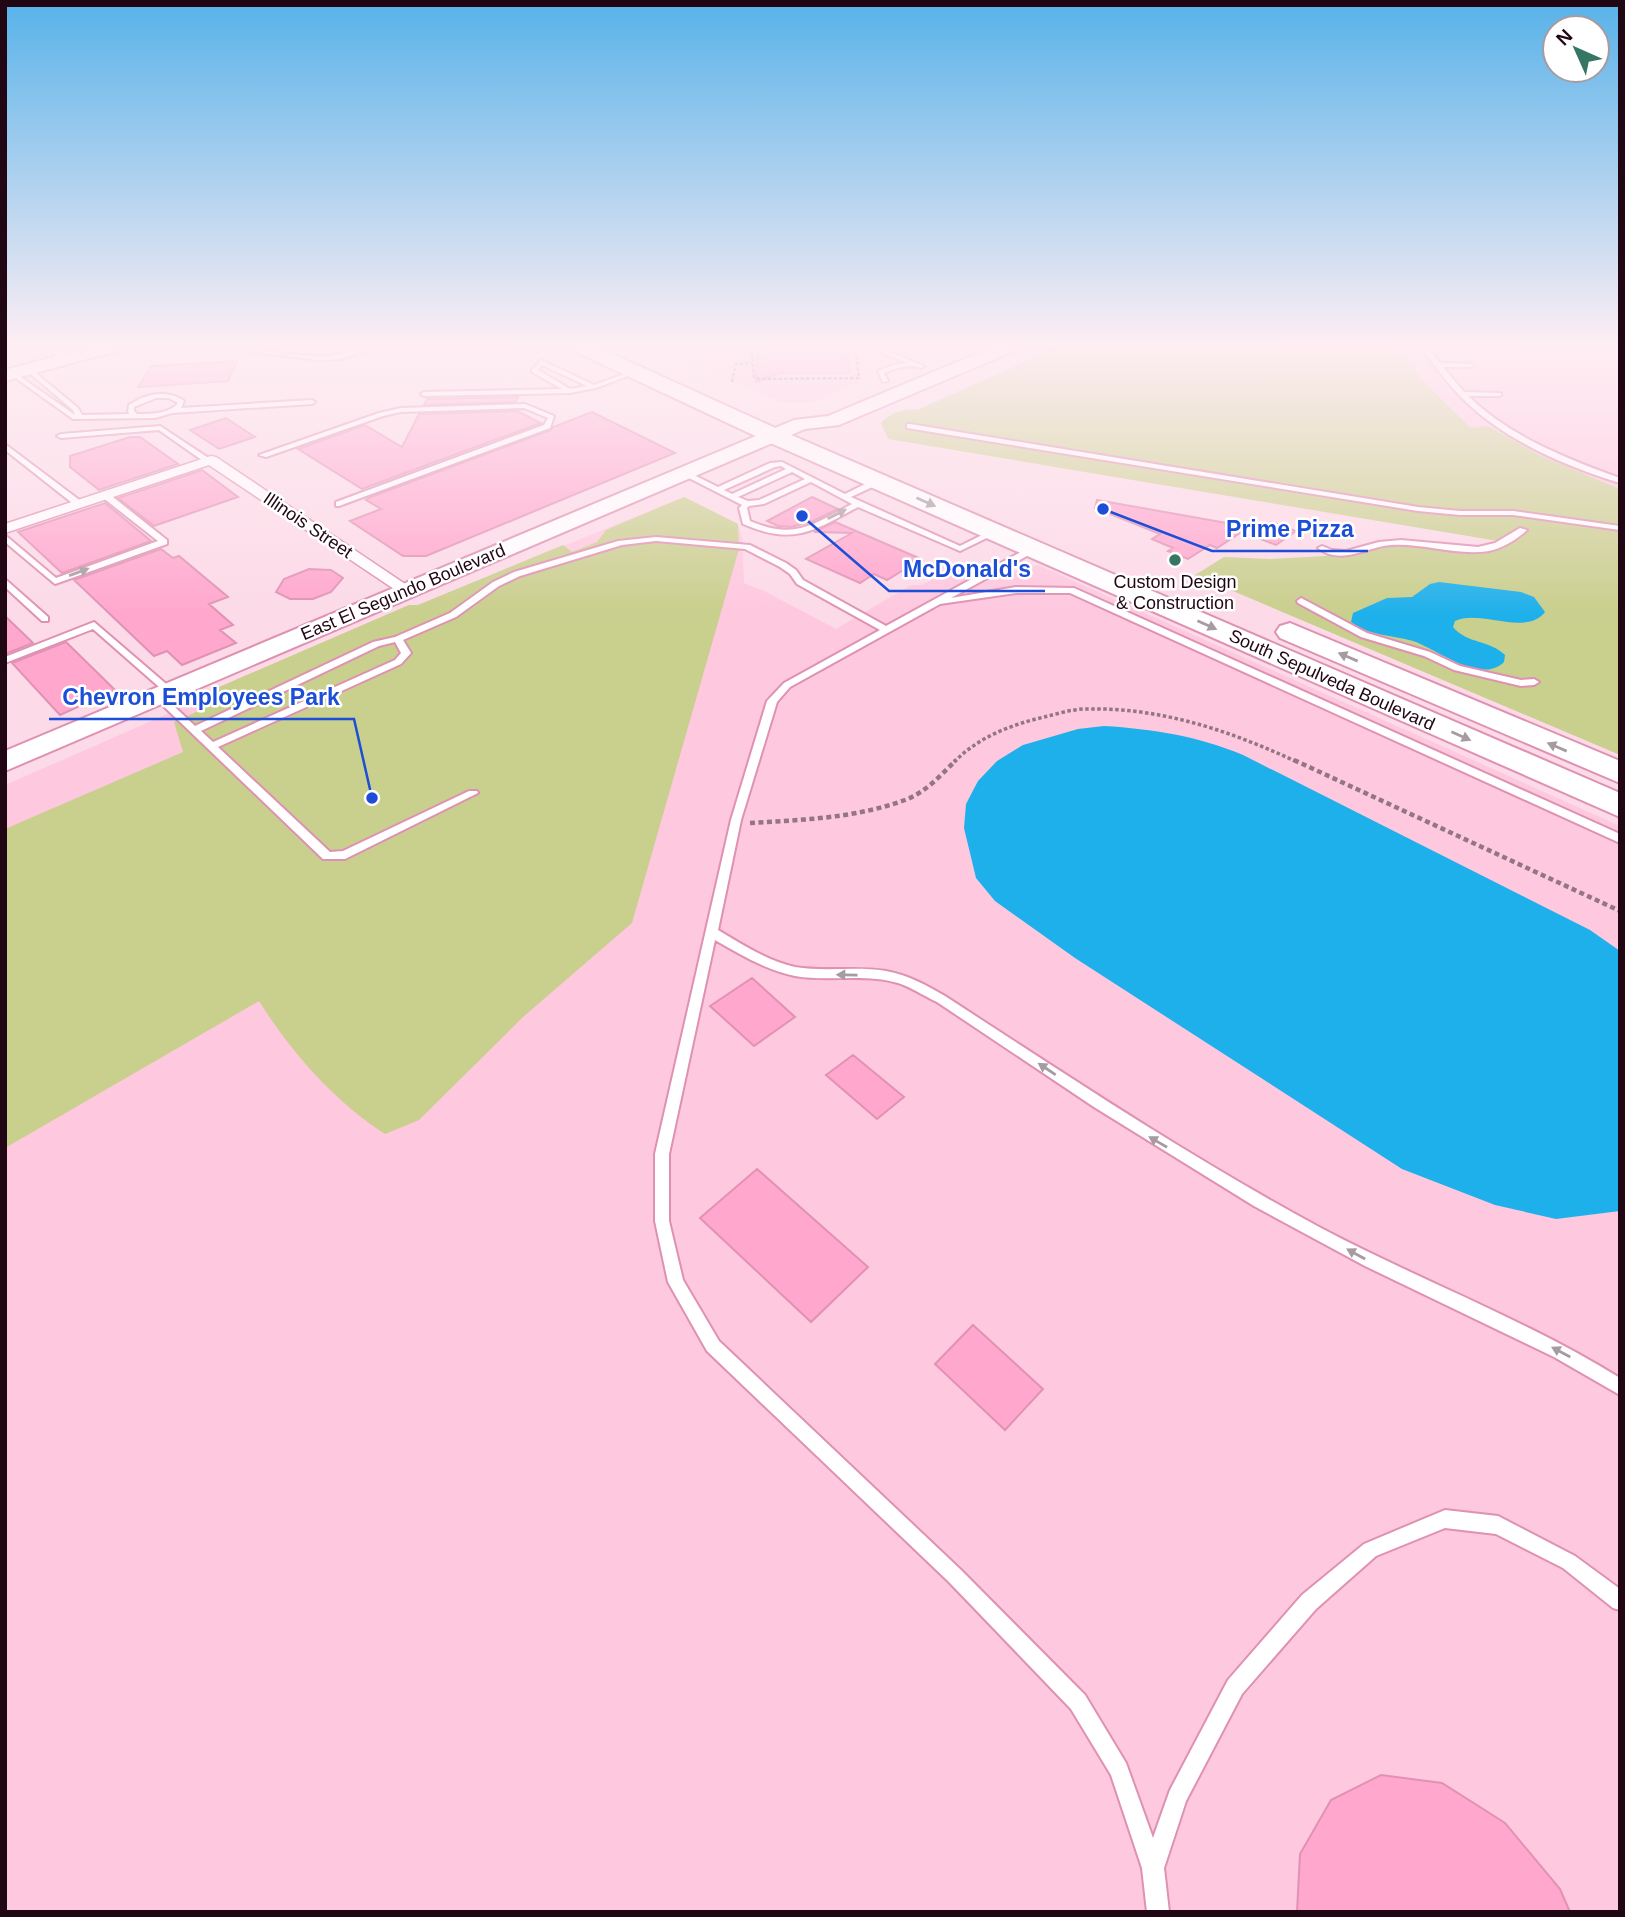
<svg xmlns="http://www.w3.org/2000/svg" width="1625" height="1917" font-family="Arial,sans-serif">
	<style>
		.built { fill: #fec8de }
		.green { fill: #c9cf8d }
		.water { fill: #1eb0ea }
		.building { fill: #ffa7cd; stroke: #e192b4; stroke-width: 2 }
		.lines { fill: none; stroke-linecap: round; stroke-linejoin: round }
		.service-casing { stroke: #df91b2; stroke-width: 4 }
		.minor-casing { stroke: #df91b2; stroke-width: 3 }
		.secondary-casing { stroke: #df91b2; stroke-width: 4 }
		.trunk-casing { stroke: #df91b2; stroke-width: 4 }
		.path-far2 { stroke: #947582; stroke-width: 2.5; stroke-dasharray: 3.5 2; stroke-linecap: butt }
		.path-far1 { stroke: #947582; stroke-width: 3.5; stroke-dasharray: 3.5 2.5; stroke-linecap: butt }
		.path { stroke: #947582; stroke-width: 4.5; stroke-dasharray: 5 3.5; stroke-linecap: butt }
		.service { fill: #fff; fill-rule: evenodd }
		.minor { fill: #fff; fill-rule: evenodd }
		.secondary { fill: #fff; fill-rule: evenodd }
		.trunk { fill: #fff; fill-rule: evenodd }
		.oneway { fill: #a69ba1 }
		.poi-dot { fill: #377664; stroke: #fff; stroke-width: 2.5 }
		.labels { text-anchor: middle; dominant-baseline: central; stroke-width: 5; stroke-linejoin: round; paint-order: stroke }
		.far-street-label { font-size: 18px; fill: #210613; stroke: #fff }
		.far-poi-label { font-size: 18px; fill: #210613; stroke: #fff }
		.leader { fill: none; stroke: #1d4ed8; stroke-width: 2.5 }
		.callout-dot { fill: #1d4ed8; stroke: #fff; stroke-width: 2.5 }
		.callout-label { font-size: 23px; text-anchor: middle; font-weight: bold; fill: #1d4ed8; stroke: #fff; stroke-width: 5; stroke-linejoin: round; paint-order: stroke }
	</style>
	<rect width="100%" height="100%" fill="#fcdae7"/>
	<path class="built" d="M655,347h291l-135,56h-27z
		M1395,347h225v142l-81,-34 -51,-29 -17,2 -45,-44z
		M684,497l54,27 4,14 2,45 22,9 70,37 75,-44h10l35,-17 33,12 49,-15 582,261v1086h-1615v-1127l158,-69 47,-25 199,-86h9z"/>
	<path class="green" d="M1051,347h344l31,37 45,44 17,-2 51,29 81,34v266l-425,-180 29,-18 47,2 54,-3 50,-15 18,-2 79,8h14l12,-6 -610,-102 -7,-16c8,-10 24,-15 36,-13l116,-52z
		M684,497l54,27 1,25 -107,374 -109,94 -104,103 -34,14c-51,-33 -94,-82 -126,-133l-254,147v-319l178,-77 -9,-30 31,-14 5,-17 199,-86h9l145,-60 9,7 25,-10 9,-12z"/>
	<path class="water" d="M1439,582l82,10 13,5 11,15c-20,25 -64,-3 -90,9l-2,6c14,17 37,13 52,28l-1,7c-23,23 -67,-13 -91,-21 -21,-6 -44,-5 -62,-19l2,-9 34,-15 25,-1 18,-13z
		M1104,726c49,3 94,10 139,29l347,175 30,21v260l-64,8 -61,-14 -93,-36 -327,-211 -80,-57 -19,-23 -12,-50 2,-24 12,-23 19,-20 26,-16 55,-16z"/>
	<path class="building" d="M758,347h89l2,26h-69l-24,9z
		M237,361l-9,20 -90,6 13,-21z
		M518,397l-3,5 -91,3 3,-6z
		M517,411l24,12 -179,66 -64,-40 67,-24 37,22 17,-33z
		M592,412l83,41 -249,103h-23l-53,-35 31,-12 -15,-9 7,-4 178,-66 2,-3z
		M226,418l29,19 -36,12 -29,-19z
		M130,437h10l38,27 -79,26 -29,-23v-11z
		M202,470l36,27 -84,29 -36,-28z
		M812,497l26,12 -25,12 -22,6 -13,-1 -11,-5z
		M1097,500l124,22 28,5 -32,21 -7,-3 -22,14 -20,-8 5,-3 -21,-9 8,-5 -65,-26z
		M105,503l46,38 -89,32 -44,-41z
		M835,522l21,9 65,28 -34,21 -13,-6 -14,9 -54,-24 46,-26 -38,-1z
		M1271,522l25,9 -20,14 -26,-10z
		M161,549l12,9 6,-2 49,41 -19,7 24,21 -13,5 16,13 -54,22 -15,-14 -13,5 -80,-76z
		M309,569l22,1 12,8 -12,14 -18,7h-23l-14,-7 8,-13z
		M5,616l28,27 -28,11z
		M66,642l49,48 -55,25 -48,-52z
		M752,978l43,39 -41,29 -44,-40z
		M853,1055l51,42 -27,22 -51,-44z
		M757,1169l111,98 -57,55 -111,-104z
		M973,1325l70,64 -38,41 -70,-66z
		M1381,1775l61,8 63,40 55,66 10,23h-273l3,-58 31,-54z"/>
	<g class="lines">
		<defs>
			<path id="service" d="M214,347c35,0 69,8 104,9 21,1 39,-9 59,-9l-36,12 -23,1z
				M868,347h9l47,19 -3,2c-13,-4 -25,0 -37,5l4,8 -5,1 -5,-11 18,-7 11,-1z
				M1421,347h6l13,16 33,1 1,1 -3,2h-28l21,25 37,1v2l-2,1h-31c41,40 99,63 152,82v5c-53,-16 -113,-42 -154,-81 -17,-16 -31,-36 -45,-55z
				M541,360l53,25 39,-14 5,1 -42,16 -26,5 -146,3 -3,-2 3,-2 138,-3 -30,-17v-2zM542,365l45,21 -17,3 -32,-19z
				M27,369h4l47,39 4,7 48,-1 -2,-2 1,-7c17,-11 37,-16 55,-4l-3,7 131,-8 3,2 -3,2 -140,9 -17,5 -82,1 -63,-45 5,-1 60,42 -2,-5 -46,-39zM156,398h13l9,5c-9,11 -27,11 -41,11l-3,-3v-4z
				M525,404l29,12 -4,12 -211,78h-3v-4l208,-77 4,-7 -24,-10 -123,4 -18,4 -117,41 -7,-2 120,-42 22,-5z
				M910,424l508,83 42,4h53l107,15v4l-107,-15h-53l-42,-4 -511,-83v-4z
				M160,426l53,35 -7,2 -47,-33 -98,8 -4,-2 4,-2z
				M5,444l77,58v4h-6l-71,-56z
				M782,462l63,32 30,-15h6v4l-30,14 109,49 32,-16 7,2 -39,19 -102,-44c-45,24 -64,39 -115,17l-4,-16 3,-3 -61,-31 7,-2 30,15 52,-24zM781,466l5,3 -54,25 -8,-4 51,-23zM792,472l13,7 -46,21 -11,1 -10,-4zM811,482l41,22c-40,21 -57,36 -102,17l-3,-13 2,-2 15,-2z
				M102,493h6l59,47v4l-112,40 -50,-42v-7l51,43 102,-37 -56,-44z
				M1520,528l7,2c-10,9 -24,18 -38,21 -33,5 -65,-8 -98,-6 -25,2 -50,21 -73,3l4,-2 10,4 14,1 33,-9 22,-2 77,7 17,-4z
				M656,537l94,8 36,18 10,7 7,10 83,46 144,-79h6v4l-85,47 65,-11 58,1 546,246v9l-550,-250h-54l-76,11 -150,83 -13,15 -36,118 -23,110c24,14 49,31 77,37 30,5 61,-1 91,4 22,4 40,14 59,25 123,80 246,162 376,232 98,52 204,91 299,150v17l-66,-38 -189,-91 -111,-60 -160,-99 -157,-105c-13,-6 -26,-15 -39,-19 -34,-10 -70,-1 -103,-7 -29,-6 -54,-21 -80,-36l-46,214v67l14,59 36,61 242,229 124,125 41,68 27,75 17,-48 58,-110 74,-85 62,-51 81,-34 53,6 77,40 45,33v21l-7,-2 -50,-40 -67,-34 -51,-6 -69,28 -60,53 -74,85 -56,107 -22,67 5,44h-22l-5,-44 -31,-93 -40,-66 -122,-127 -242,-231 -39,-69 -13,-61v-67l76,-334 36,-119 17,-18 96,-53 -83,-46 -7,-10 -10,-7 -35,-18 -89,-8 -34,4 -102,31 -21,10 -43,31 -53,23 8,13 -10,11 -183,83 112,105 13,-1 126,-60h8l1,2 -133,66h-22l-170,-163 5,-3 3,1 34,32 178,-84 22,-5 55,-24 43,-31 21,-10 104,-31zM395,642l6,11 -6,7 -182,82 -12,-11 178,-85z
				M5,579l43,38v4h-6l-37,-34z
				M1301,598l66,35 63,19 30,14 61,14 13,-1 5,3 -5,3 -13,1 -67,-16 -30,-14 -63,-19 -63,-34 -1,-2z
				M94,622l78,67v4h-6l-73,-64 -88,34v-6z"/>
			<path id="minor" d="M45,347h14l15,12 -10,3z
				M211,456l5,1 198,133 -8,5 -6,-2 -191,-128 -204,68v-9z"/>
			<path id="secondary" d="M91,347h29l-3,4 -112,30v-11z
				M993,347h24l-3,4 -175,74 -34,4 -800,342v-20l789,-331 34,-4z"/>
			<path id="trunk" d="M571,347h26l185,84 838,362v24l-854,-376 -192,-90z
				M1290,623l330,138v22l-340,-145 -4,-6 4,-6z"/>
		</defs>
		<use href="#service" class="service-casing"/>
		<use href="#minor" class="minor-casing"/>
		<use href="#secondary" class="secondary-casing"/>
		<use href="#trunk" class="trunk-casing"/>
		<path class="path-far2" d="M751,347l3,30 6,2 99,-1 -3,-28
			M732,382l4,-18 16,-1"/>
		<path class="path-far1" d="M954,762c25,-25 56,-37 90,-45 13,-3 28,-8 42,-8 74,-2 145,22 211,53"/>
		<path class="path" d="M1294,760l326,151
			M750,823c52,-3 106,-5 155,-23 20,-7 36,-25 51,-40"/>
		<use href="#service" class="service"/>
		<use href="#minor" class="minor"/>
		<use href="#secondary" class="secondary"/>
		<use href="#trunk" class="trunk"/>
	</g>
	<defs><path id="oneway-solid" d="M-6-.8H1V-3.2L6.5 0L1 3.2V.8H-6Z" transform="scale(1.75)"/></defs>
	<g class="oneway">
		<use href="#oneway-solid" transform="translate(926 502) rotate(24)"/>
		<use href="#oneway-solid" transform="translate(837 514) rotate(-27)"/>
		<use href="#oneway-solid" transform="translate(79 572) rotate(-20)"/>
		<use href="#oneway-solid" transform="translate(1207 625) rotate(24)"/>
		<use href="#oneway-solid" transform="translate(1348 657) rotate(-157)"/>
		<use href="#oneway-solid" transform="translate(1461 736) rotate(24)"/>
		<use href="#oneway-solid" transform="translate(1557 747) rotate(-157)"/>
		<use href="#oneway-solid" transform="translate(847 975) rotate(-179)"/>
		<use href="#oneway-solid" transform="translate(1047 1069) rotate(-146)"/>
		<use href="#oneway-solid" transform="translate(1158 1142) rotate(-150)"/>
		<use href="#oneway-solid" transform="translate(1356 1254) rotate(-151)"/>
		<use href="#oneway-solid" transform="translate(1561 1352) rotate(-152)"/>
	</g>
	<linearGradient id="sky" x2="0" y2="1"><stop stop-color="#57b2e9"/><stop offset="0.56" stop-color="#feeef4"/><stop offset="1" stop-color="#feeef4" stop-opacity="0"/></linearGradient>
	<rect width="1625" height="615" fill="url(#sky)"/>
	<circle class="poi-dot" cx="1175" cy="560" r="7"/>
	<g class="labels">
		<g class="far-street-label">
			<text transform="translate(308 525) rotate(34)">Illinois Street</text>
			<text transform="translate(403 592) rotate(-23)">East El Segundo Boulevard</text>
			<text transform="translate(1332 680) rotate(24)">South Sepulveda Boulevard</text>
		</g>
		<g class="far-poi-label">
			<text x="1175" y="582">Custom Design<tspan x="1175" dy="21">&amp; Construction</tspan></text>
		</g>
	</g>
	<path class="leader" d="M1103 509L1212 551H1368M802 516L889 591H1045M372 798L354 719H49"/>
	<g class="callout-dot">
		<circle cx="1103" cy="509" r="7"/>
		<circle cx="802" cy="516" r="7"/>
		<circle cx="372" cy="798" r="7"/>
	</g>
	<g class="callout-label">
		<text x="1290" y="537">Prime Pizza</text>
		<text x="967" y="577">McDonald's</text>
		<text x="201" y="705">Chevron Employees Park</text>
	</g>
	<rect width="1625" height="1917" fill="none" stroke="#210613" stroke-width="14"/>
	<g transform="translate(1576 49) rotate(315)"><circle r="33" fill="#ffffff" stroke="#a69ba1" stroke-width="2"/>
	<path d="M0-5L12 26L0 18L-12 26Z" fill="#377664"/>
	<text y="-10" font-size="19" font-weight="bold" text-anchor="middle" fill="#210613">N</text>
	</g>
</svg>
